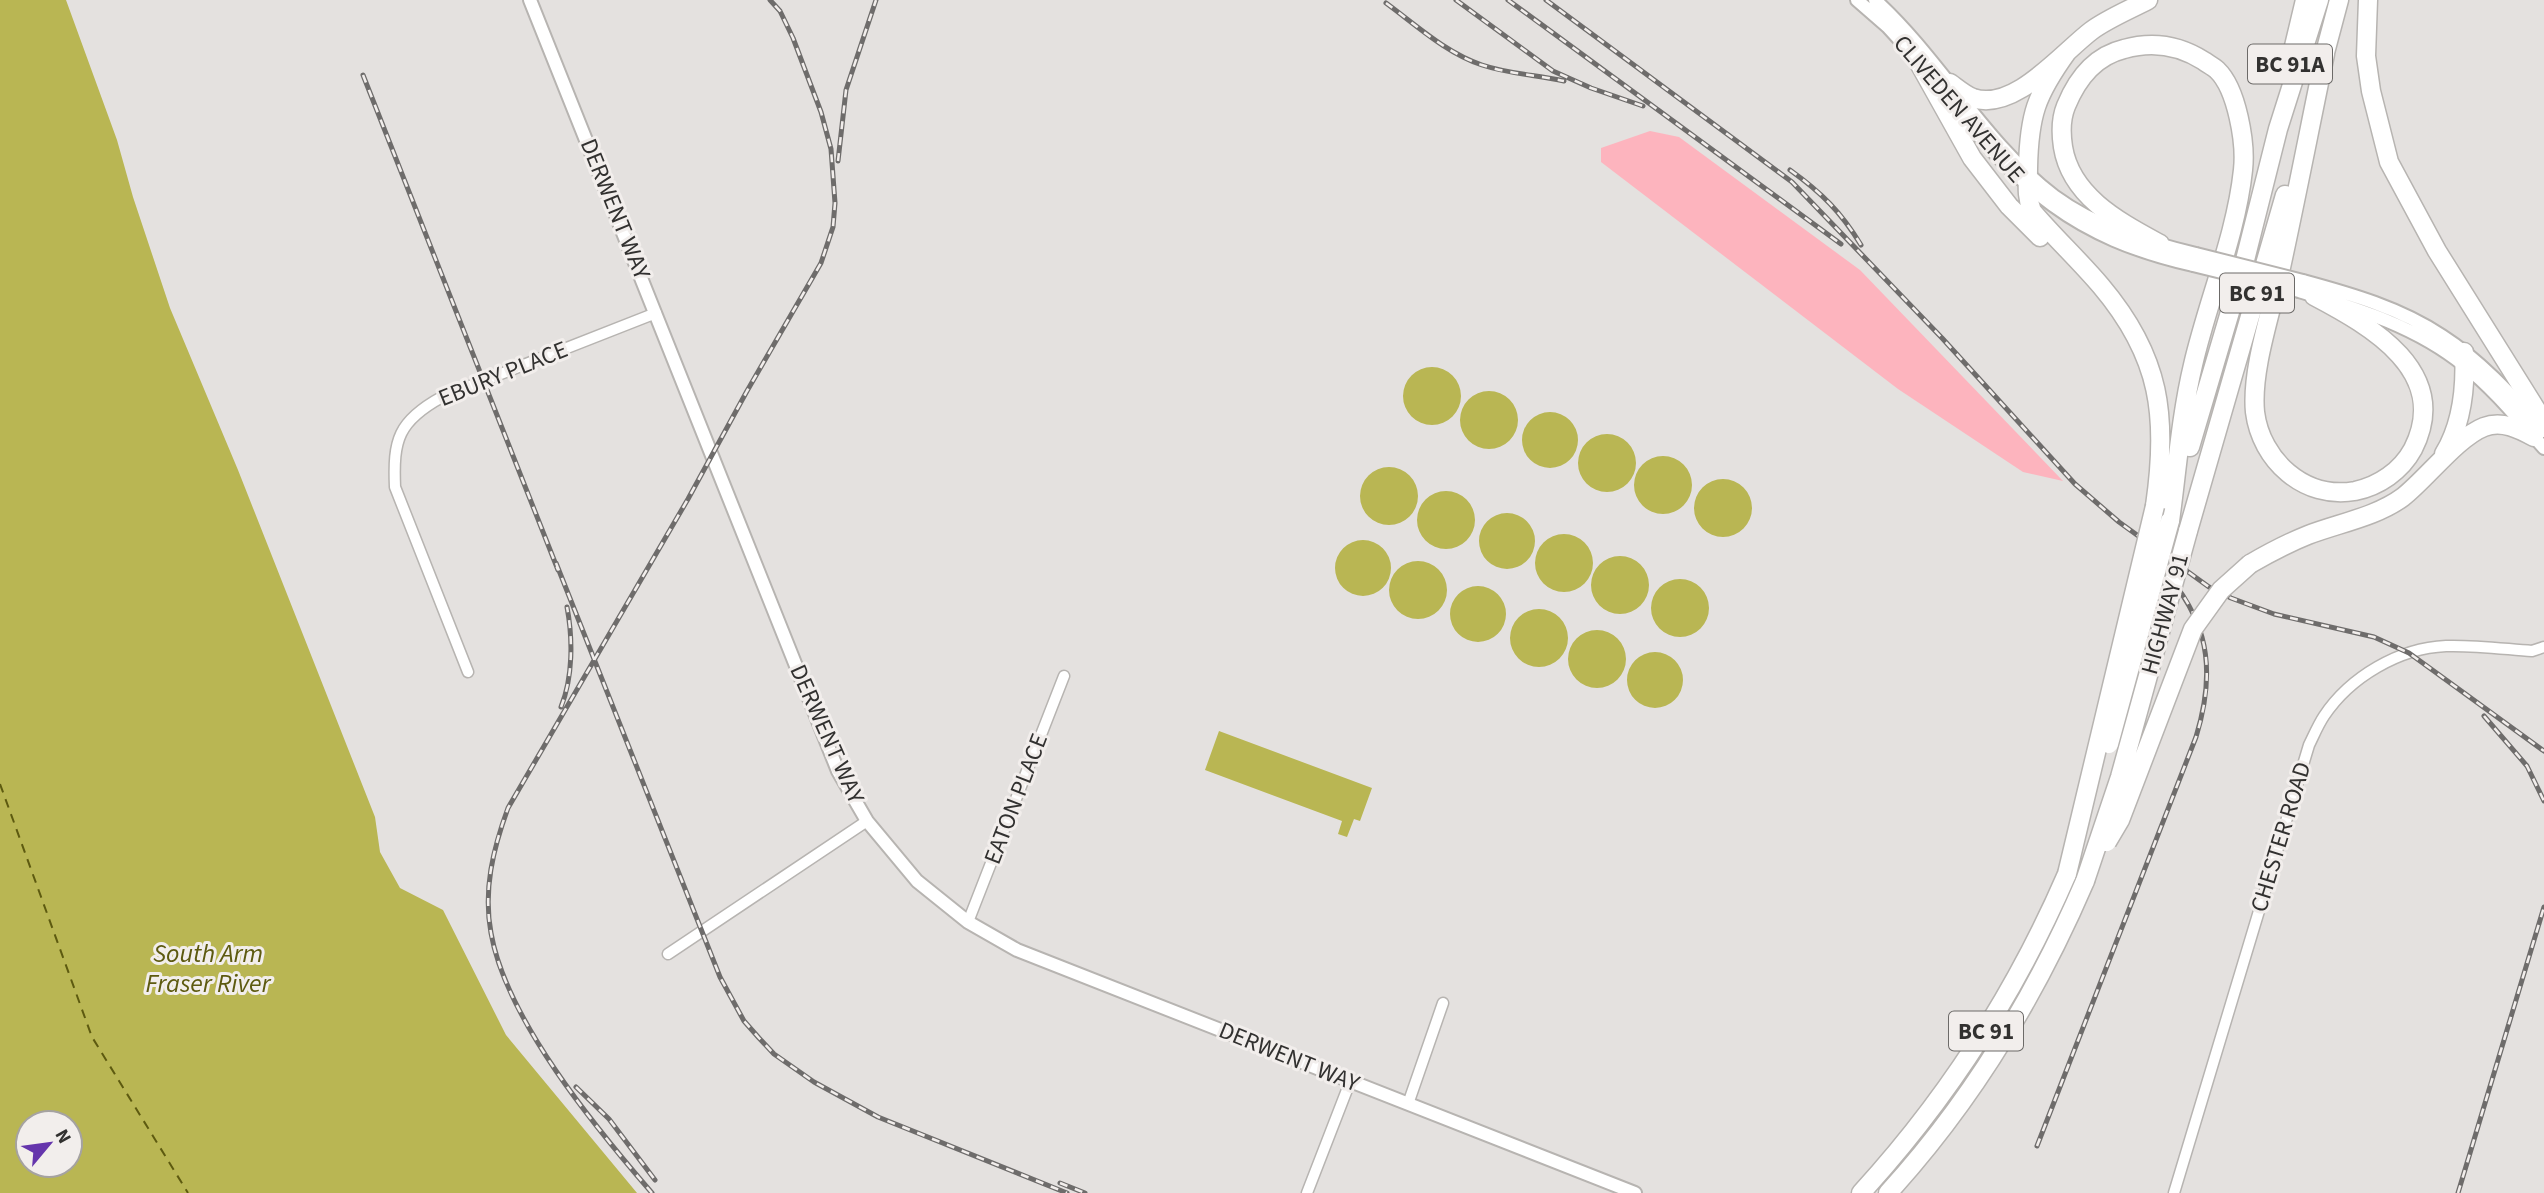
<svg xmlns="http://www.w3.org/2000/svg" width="2544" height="1193" font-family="'Source Sans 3',sans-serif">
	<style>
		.green { fill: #fdb4be }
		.water { fill: #b9b653; fill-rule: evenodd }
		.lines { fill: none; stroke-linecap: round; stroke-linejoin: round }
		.ferry { stroke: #5d5a10; stroke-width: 2; stroke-dasharray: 9 7; stroke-linecap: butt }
		.minor-casing { stroke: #b7b4b1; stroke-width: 13 }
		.tertiary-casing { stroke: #b7b4b1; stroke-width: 16 }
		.motorway-casing { stroke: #b7b4b1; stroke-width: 21 }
		.minor { stroke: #fff; stroke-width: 10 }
		.tertiary { stroke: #fff; stroke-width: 12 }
		.motorway { stroke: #fff; stroke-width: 18 }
		.rail-casing { stroke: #6e6c6b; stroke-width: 5 }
		.rail { stroke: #f2eeec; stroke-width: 2.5; stroke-dasharray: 8; stroke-linecap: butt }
		.tertiary-bridge-casing { stroke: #b7b4b1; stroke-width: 16; stroke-linecap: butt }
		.motorway-bridge-casing { stroke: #b7b4b1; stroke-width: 21; stroke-linecap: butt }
		.tertiary-bridge { stroke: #fff; stroke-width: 12 }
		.motorway-bridge { stroke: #fff; stroke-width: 18 }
		.labels { text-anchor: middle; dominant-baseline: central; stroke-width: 6; stroke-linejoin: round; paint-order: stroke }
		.shield { fill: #f2eeec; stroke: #6c6a68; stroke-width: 2 }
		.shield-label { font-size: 23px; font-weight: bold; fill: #323130 }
		.street-label { font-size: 24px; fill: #323130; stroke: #f2eeec }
		.water-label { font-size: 26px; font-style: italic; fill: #5d5a10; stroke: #f2eeec }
	</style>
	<rect width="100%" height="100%" fill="#e4e1df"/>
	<path class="green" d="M1650,131l29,6 181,133 203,211 -40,-9 -125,-83 -297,-227v-14z"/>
	<path class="water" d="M0,0h66l51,140 16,57 37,111 68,162 137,347 5,35 20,36 43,22 63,125 131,158h-637zM28,1123h42v42h-42z
		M1403 396a29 29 0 1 1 58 0a29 29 0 1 1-58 0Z
		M1460 420a29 29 0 1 1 58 0a29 29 0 1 1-58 0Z
		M1522 440a28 28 0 1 1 56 0a28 28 0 1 1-56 0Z
		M1578 463a29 29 0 1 1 58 0a29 29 0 1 1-58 0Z
		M1634 485a29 29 0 1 1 58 0a29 29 0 1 1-58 0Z
		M1360 496a29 29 0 1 1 58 0a29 29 0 1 1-58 0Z
		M1694 508a29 29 0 1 1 58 0a29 29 0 1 1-58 0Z
		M1417 520a29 29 0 1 1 58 0a29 29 0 1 1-58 0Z
		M1479 541a28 28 0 1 1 56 0a28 28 0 1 1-56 0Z
		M1535 563a29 29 0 1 1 58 0a29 29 0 1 1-58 0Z
		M1335 568a28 28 0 1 1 56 0a28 28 0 1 1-56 0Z
		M1591 585a29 29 0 1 1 58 0a29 29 0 1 1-58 0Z
		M1389 590a29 29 0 1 1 58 0a29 29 0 1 1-58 0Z
		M1651 608a29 29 0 1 1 58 0a29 29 0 1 1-58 0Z
		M1450 614a28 28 0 1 1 56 0a28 28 0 1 1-56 0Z
		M1510 638a29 29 0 1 1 58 0a29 29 0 1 1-58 0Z
		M1568 659a29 29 0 1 1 58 0a29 29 0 1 1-58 0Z
		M1627 680a28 28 0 1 1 56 0a28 28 0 1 1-56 0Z
		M1219,731l153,57 -12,33 -6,-2 -7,18 -9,-3 4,-13 -137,-51z"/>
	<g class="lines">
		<path class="ferry" d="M0,784l92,253 96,156"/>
		<defs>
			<path id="minor" d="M468,672l-73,-185c-2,-47 3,-66 47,-90l214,-84
				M968,922l96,-246
				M668,954l199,-133
				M1408,1104l35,-101
				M1307,1193l43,-111
				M2174,1193l135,-448c5,-10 9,-20 15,-29 26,-39 75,-68 122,-70 28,-1 58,3 86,5l12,-4"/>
			<path id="tertiary" d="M530,0l308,771 29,50 50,60 51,41 49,28 618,243
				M1857,0l31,27 32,35
				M1875,0c65,59 108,142 179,196 42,31 92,46 142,58
				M1945,97c78,92 126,140 248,168
				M2303,281c48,13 97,27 139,55 39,25 71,61 102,95
				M2299,291c59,18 117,35 166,75 29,23 54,54 79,82"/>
			<path id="motorway" d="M2368,0l-2,56 5,35 18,71 48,89 107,171
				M2067,52c-31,43 -38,63 -39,116 0,16 -2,28 4,43 22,26 47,49 69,75 60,71 67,131 54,220
				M1915,56l57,102 37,48 31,31
				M2290,63l15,-63
				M2322,64l17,-64
				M1950,83c7,5 15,12 23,15 41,14 88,-44 118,-67 16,-12 38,-21 57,-31
				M2160,244c-40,-22 -89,-47 -97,-97 -2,-13 -2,-29 3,-41 11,-27 29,-50 58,-57 28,-8 55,-4 80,12 4,3 10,6 13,9 20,19 29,73 26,100 -7,66 -35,130 -50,195 -12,50 -16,105 -23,156
				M2314,296c57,30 138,76 99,153 -12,22 -34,37 -58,42 -51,9 -94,-31 -100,-79 -4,-42 16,-99 25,-140 16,-73 30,-146 45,-218
				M2190,447l53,-179 35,-139 41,-129
				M2444,454c18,-30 22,-67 20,-102
				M2188,531l97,-336
				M2250,564c19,-11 38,-21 58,-29 31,-12 68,-18 95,-38 23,-18 55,-60 81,-70 18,-7 35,2 50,10
				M1861,1193c87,-95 155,-201 206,-319
				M1888,1193c84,-92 148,-198 197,-312"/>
		</defs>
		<use href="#minor" class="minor-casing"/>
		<use href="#tertiary" class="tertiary-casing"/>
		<use href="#motorway" class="motorway-casing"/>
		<use href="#minor" class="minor"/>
		<use href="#tertiary" class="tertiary"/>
		<use href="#motorway" class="motorway"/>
		<defs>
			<path id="rail" d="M1456,0l97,71 38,17 52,18
				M1508,0l333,244
				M1546,0l246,182 150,156 133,146 44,38 90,65 22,11 43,16 100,23 35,16 135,98
				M1386,3c30,22 60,50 96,62 27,9 55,10 82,16
				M363,75l195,495
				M838,161l8,-71 30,-90
				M1790,170c32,23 51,42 71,75
				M556,563l164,414 24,44 15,17 15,16 40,28 64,35 189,76
				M561,707c12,-30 12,-68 6,-100
				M2484,716l43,50 17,35
				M576,1087l33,32 46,61
				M2037,1146l159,-409c24,-78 8,-128 -49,-185
				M1060,1183l25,10
				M652,1193c-57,-66 -146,-174 -161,-260 -8,-43 2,-84 17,-125l180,-309 59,-108 74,-128 12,-36 2,-24 -4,-54 -10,-37 -28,-74 -13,-27 -10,-11
				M2458,1193l86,-286"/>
		</defs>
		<use href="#rail" class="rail-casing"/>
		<use href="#rail" class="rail"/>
		<defs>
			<path id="tertiary-bridge" d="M2196,254l107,27
				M2193,265l106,26"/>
			<path id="motorway-bridge" d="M2109,744l61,-223
				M2107,842l13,-22 73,-191 28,-39 29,-26
				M2067,874l88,-368
				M2085,881l35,-104 68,-246"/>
		</defs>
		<use href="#tertiary-bridge" class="tertiary-bridge-casing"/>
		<use href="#motorway-bridge" class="motorway-bridge-casing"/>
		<use href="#tertiary-bridge" class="tertiary-bridge"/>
		<use href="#motorway-bridge" class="motorway-bridge"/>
	</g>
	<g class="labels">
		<g class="shield">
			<rect x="2248" y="44.5" width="84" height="39" rx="5"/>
			<rect x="2220" y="273.5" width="74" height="39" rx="5"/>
			<rect x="1949" y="1011.5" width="74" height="39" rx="5"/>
		</g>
		<g class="shield-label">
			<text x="2290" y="64">BC 91A</text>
			<text x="2257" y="293">BC 91</text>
			<text x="1986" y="1031">BC 91</text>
		</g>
		<g class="street-label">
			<text transform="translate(1959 109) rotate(49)">CLIVEDEN AVENUE</text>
			<text transform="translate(615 209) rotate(68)">DERWENT WAY</text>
			<text transform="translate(503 374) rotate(-22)">EBURY PLACE</text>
			<text transform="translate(2165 614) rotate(-75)">HIGHWAY 91</text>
			<text transform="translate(827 734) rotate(66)">DERWENT WAY</text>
			<text transform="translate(1016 799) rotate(-69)">EATON PLACE</text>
			<text transform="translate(2281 837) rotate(-73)">CHESTER ROAD</text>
			<text transform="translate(1289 1057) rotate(22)">DERWENT WAY</text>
		</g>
		<g class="water-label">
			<text x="208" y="953">South Arm<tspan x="208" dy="30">Fraser River</tspan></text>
		</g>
	</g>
	<g transform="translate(49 1144) rotate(61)"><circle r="33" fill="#f2eeec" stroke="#a5a2a1" stroke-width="2"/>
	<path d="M0-5L12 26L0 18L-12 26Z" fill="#6535ac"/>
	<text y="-10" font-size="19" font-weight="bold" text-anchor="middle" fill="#323130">N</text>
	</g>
</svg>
